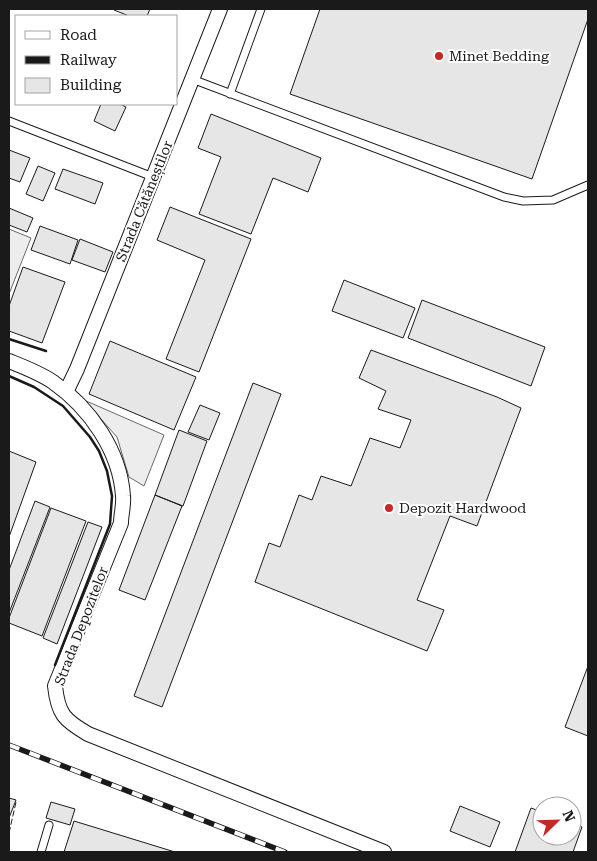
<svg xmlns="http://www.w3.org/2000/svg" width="597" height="861" font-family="'Roboto Serif',serif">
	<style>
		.parking { fill: #ededed; stroke: #6a6a6a }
		.building { fill: #e6e6e6; stroke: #1a1a1a }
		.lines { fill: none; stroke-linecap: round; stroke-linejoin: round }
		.service-casing { stroke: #1a1a1a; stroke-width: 9 }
		.minor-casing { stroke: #1a1a1a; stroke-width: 16 }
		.service { stroke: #fff; stroke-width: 7 }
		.minor { stroke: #fff; stroke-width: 14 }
		.rail-casing { stroke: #1a1a1a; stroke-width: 5.5 }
		.rail { stroke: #fff; stroke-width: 4; stroke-dasharray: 11; stroke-linecap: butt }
		.fence { stroke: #1a1a1a; stroke-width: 1; stroke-dasharray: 6 2.5; stroke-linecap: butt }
		.wall { stroke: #1a1a1a; stroke-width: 2.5 }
		.poi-dot { fill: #c62828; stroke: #fff; stroke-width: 2 }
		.labels { text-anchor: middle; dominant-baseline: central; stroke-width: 4; stroke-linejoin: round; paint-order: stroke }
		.poi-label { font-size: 14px; fill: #1a1a1a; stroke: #fff; text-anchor: start }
		.street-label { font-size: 14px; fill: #1a1a1a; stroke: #fff }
	</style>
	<rect width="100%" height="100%" fill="#fff"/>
	<path class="parking" d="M9,229l22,9 -22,56z
		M84,400l80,35 -20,51 -15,-9 -12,-40z"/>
	<path class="building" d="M114,9h36l-3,7h-18l-15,-6z
		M320,9h268v10l-56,160 -242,-85z
		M101,104h19l6,3 -11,24 -21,-10z
		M211,114l110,44 -13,34 -35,-14 -22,56 -52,-20 22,-57 -23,-9z
		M9,150l21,8 -10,24 -11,-4z
		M38,166l17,7 -12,28 -17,-7z
		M63,169l40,14 -8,21 -40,-15z
		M170,207l81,32 -52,133 -33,-13 39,-99 -48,-20z
		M9,208l24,10 -6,14 -18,-7z
		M40,226l38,14 -8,24 -39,-14z
		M80,239l33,13 -8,20 -33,-12z
		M23,267l42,15 -23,61 -33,-12v-25z
		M344,280l71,28 -12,30 -71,-27z
		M422,300l123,47 -14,39 -123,-48z
		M110,341l86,36 -22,53 -85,-36z
		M371,350l126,47 24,11 -44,118 -27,-10 -33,84 27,10 -17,41 -172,-69 14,-39 11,4 19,-52 13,5 9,-24 30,10 19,-48 30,10 11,-28 -33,-11 8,-18 -27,-13z
		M253,383l28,11 -119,313 -28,-11z
		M200,405l20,8 -11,27 -21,-8z
		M179,430l28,11 -24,65 -28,-11z
		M9,451l27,11 -27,75z
		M155,495l27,11 -37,94 -26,-10z
		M35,501l15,6 -41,106v-43z
		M51,508l35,13 -44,115 -33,-13v-5z
		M88,522l14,5 -45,117 -14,-6z
		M588,666v70l-23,-9z
		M9,798l7,2 -7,18z
		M51,802l24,7 -5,16 -24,-7z
		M460,806l40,16 -10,25 -40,-16z
		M531,808l11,4v24h30v-13l10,4 -9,25h-58z
		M74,821l101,31h-111z"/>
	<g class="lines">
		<defs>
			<path id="service" d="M192,79l312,118 19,4 30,-1 35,-15
				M230,94l31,-85
				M9,121l144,56
				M41,852l8,-27"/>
			<path id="minor" d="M9,361c15,6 31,12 44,21 37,26 67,69 70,114 1,9 -2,18 -2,27l-66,163c3,28 9,34 33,48l296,118
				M66,392l11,-23 143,-360"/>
		</defs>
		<use href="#service" class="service-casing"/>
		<use href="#minor" class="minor-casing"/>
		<use href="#service" class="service"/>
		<use href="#minor" class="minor"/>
		<defs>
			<path id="rail" d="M9,745l276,107"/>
		</defs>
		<use href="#rail" class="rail-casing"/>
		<use href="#rail" class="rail"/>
		<path class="fence" d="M9,833l7,-31"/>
		<path class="wall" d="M9,339l37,12
			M9,376l25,11 29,19 27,31 9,14 8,20 5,25 -2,28 -55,141"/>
	</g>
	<g class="poi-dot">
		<circle cx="439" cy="56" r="5"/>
		<circle cx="389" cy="508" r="5"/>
	</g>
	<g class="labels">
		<g class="poi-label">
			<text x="449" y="56">Minet Bedding</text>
			<text x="399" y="508">Depozit Hardwood</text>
		</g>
		<g class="street-label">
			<text transform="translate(144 201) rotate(-68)">Strada Cătăneștilor</text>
			<text transform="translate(81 626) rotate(-69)">Strada Depozitelor</text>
		</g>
	</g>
	<rect width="597" height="861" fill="none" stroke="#1a1a1a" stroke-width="20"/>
	<rect x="15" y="15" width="162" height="90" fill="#ffffff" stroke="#a3a3a3"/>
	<rect x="25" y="31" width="25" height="8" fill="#ffffff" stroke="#a3a3a3"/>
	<text x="60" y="40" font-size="15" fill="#1a1a1a">Road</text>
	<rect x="25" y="56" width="25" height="8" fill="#1a1a1a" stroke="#a3a3a3"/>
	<text x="60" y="65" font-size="15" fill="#1a1a1a">Railway</text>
	<rect x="25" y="78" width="25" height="15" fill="#e6e6e6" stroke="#a3a3a3"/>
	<text x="60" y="90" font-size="15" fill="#1a1a1a">Building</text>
	<g transform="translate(557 821) rotate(67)"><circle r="24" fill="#ffffff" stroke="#a3a3a3"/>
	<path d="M0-4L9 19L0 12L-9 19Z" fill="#c62828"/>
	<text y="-8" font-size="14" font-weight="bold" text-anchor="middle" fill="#1a1a1a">N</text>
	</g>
</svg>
